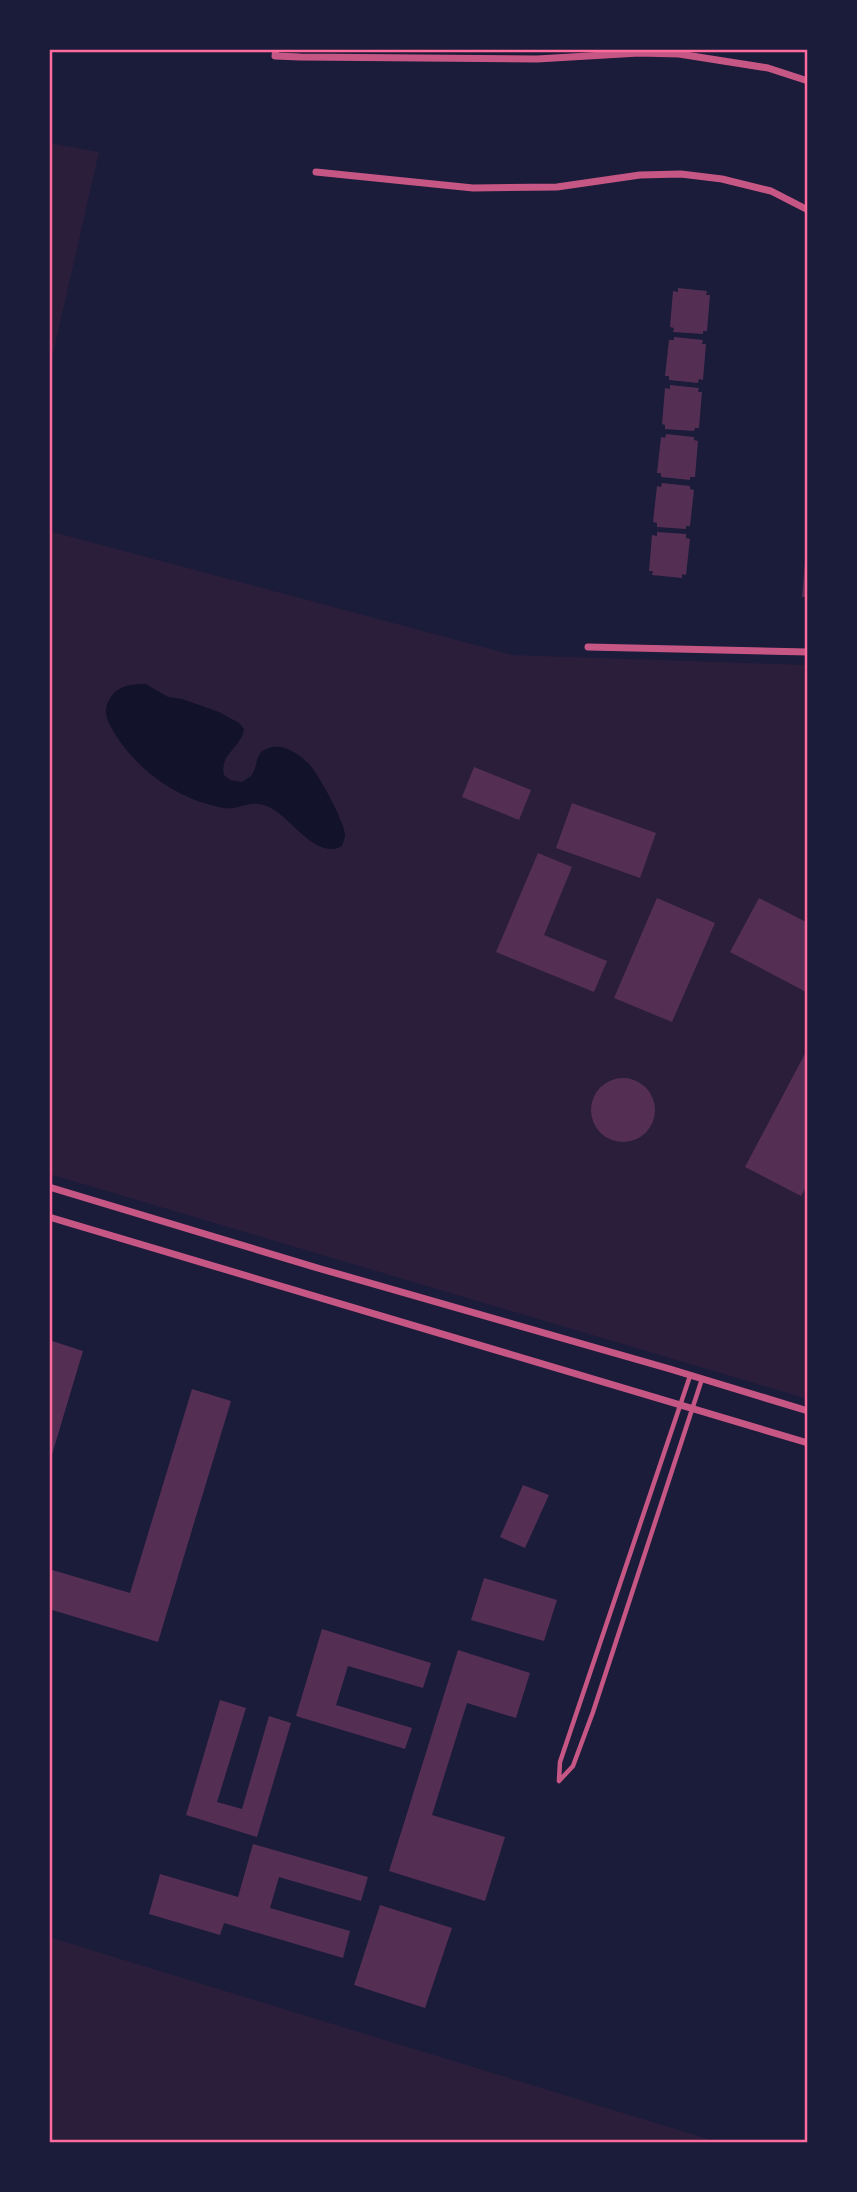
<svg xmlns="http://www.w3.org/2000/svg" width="857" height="2192" font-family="Arial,sans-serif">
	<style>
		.green { fill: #2a1e3b }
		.water { fill: #12122b }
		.building { fill: #542f53 }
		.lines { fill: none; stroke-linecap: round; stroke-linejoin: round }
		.service { stroke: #c65784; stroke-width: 4.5 }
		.minor { stroke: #c65784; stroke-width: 7 }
		.neatline { fill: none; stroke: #ff6b9d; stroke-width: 2.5 }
	</style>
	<rect width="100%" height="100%" fill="#1b1b3a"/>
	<path class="green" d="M49,143l50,9 -50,219z
		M49,531l464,124 295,10v734l-759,-225z
		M49,1937l672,206h-672z"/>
	<path class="water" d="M146,684l22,13 14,2 37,13 20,11 5,6c-2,18 -25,25 -20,46l6,5 12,2c1,-1 8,-5 9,-6 9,-12 2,-26 22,-29 13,-2 25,7 34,15 9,7 39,62 38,73 0,4 -2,7 -3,11 -26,14 -50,-27 -71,-38 -21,-11 -31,3 -47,0 -45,-8 -85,-36 -109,-74 -7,-12 -13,-21 -6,-34 8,-15 22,-16 37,-16z"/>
	<path class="building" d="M678,288l29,3 -1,4h4l-3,36h-4v3l-30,-2 1,-4 -4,-1 3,-36 5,1z
		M674,337l29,3 -1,4h4l-3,36 -4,-1 -1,4 -29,-3v-4h-4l4,-36h5z
		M670,385l29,3 -1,4h4l-3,36h-4l-1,3 -29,-2v-4l-3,-1 3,-36 5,1z
		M666,434l28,3v3l4,1 -3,36h-5v3l-29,-3v-4h-4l4,-36 4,1z
		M662,483l28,3v3l4,1 -4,36h-4v3l-29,-2v-4l-4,-1 4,-36 4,1z
		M657,532l29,2v4l4,1 -4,36 -4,-1v4l-30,-3 1,-4h-4l3,-36 5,1z
		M805,561h3v40h-3l1,-4h-4z
		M474,767l57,23 -12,30 -57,-23z
		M572,803l84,30 -16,45 -84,-30z
		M538,853l34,14 -28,68 63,26 -13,31 -98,-40z
		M657,898l58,25 -43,99 -58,-24z
		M759,898l49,25v70l-78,-41z
		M808,1048v135l-7,13 -56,-29z
		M591 1110a32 32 0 1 1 64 0a32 32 0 1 1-64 0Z
		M49,1340l34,11 -33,110h-1z
		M192,1389l39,12 -73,241 -109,-33v-40l81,24z
		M523,1485l26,10 -24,53 -25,-11z
		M484,1578l73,22 -13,41 -73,-21z
		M322,1629l109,34 -8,25 -75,-22 -12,39 76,23 -7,21 -109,-33z
		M458,1650l72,23 -14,45 -49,-15 -35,112 73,22 -20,64 -96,-30z
		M220,1700l26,8 -29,94 25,7 27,-93 22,7 -34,114 -71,-22z
		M253,1844l115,33 -7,24 -82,-24 -9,31 80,23 -7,27 -119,-35 -4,12 -71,-21 11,-40 78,23z
		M380,1905l72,23 -27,80 -71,-23z"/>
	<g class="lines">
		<path class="service" d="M559,1780l1,-18 130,-386
			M559,1781l14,-15 20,-54 109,-333"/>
		<path class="minor" d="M276,49l-1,7 25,1 237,2 102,-6 40,1 89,14 40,13
			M316,172l157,16 84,-1 83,-12 41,-1 41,5 49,12 37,19
			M588,647l220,5
			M49,1187l272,82 349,100 138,42
			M49,1217l759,226"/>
	</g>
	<rect width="857" height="2192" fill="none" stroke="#1b1b3a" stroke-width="102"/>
	<rect x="51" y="51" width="755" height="2090" class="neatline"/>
</svg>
